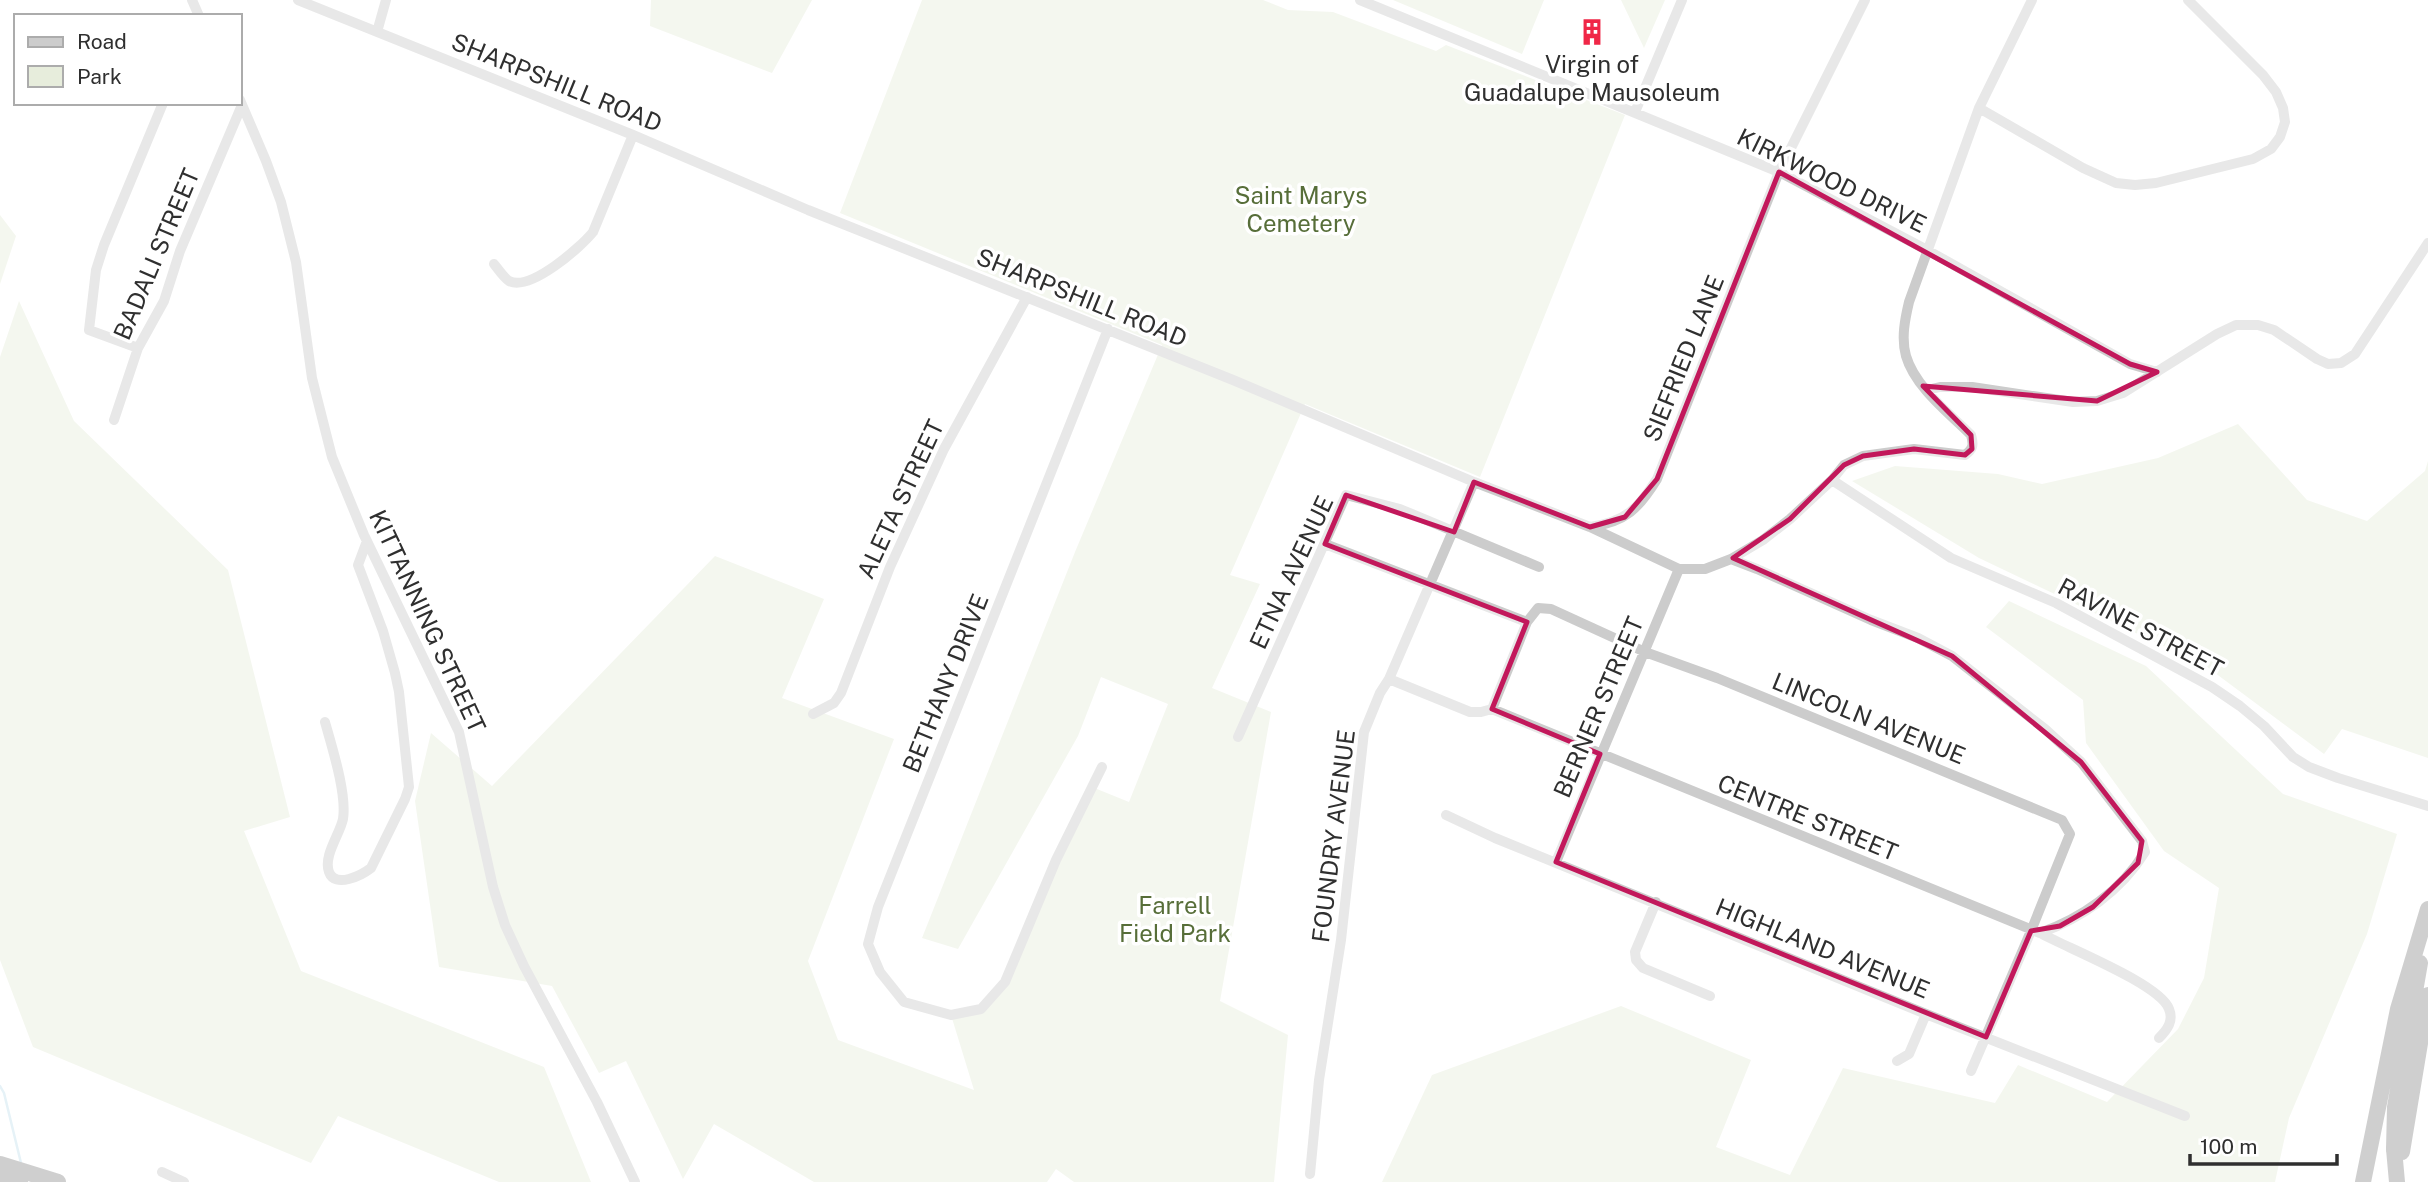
<svg xmlns="http://www.w3.org/2000/svg" width="2428" height="1182" font-family="'Public Sans',sans-serif">
	<style>
		.green { fill: #e7eddc }
		.lines { fill: none; stroke-linecap: round; stroke-linejoin: round }
		.stream { stroke: #c7e2ee; stroke-width: 2.5 }
		.minor { stroke: #ccc; stroke-width: 10 }
		.highway { stroke: #969696; stroke-width: 16 }
		.highway-bridge { stroke: #969696; stroke-width: 16 }
		.marked { fill: none; stroke: #c2185b; stroke-width: 5; stroke-linejoin: round }
		.labels { text-anchor: middle; dominant-baseline: central; stroke-width: 7; stroke-linejoin: round; paint-order: stroke }
		.poi-label { font-size: 24px; fill: #2f2f2f; stroke: #fff }
		.street-label { font-size: 24px; fill: #2f2f2f; stroke: #fff }
		.park-label { font-size: 24px; fill: #576e39; stroke: #fff }
	</style>
	<rect width="100%" height="100%" fill="#fff"/>
	<path class="green" d="M651,0h161l-40,73 -122,-47z
		M922,0h341l25,10 45,2 103,39 10,-6 179,70 -145,362 -175,-73 -75,171 30,9 -48,104 59,24 -51,289 68,34 -14,147h-200l-18,-13 -9,13h-233l-100,-58 -31,55 -57,-118 -27,12 -47,-87 -113,-19 -24,-166 16,-68 61,53 223,-230 109,43 -42,99 112,41 -86,222 30,79 136,50 -23,-75 30,-6 24,-27 87,-195 37,15 39,-98 -67,-27 -23,59 -120,213 -36,-11 153,-386 87,-207 -322,-132z
		M1393,0h151l-22,54z
		M1621,0h44l-21,48z
		M0,215l16,21 -16,48z
		M19,301l55,120 154,149 62,247 -46,14 57,140 243,96 47,115h-92l-161,-66 -27,47 -278,-116 -33,-87v-603z
		M2238,424l69,76 60,21 58,-50 3,-10v297l-86,-29 -18,25 -117,-87 -228,-109 -127,-77 43,-15 103,8 44,10 116,-26z
		M2009,601l137,65 137,128 114,40 -30,100 -78,184 -14,64h-893l50,-107 189,-69 130,54 -35,87 74,28 53,-107 152,35 23,-38 89,37 71,-73 26,-51 15,-90 -55,-37 -78,-108 -3,-43 -97,-73z"/>
	<g class="lines">
		<path class="stream" d="M0,1086l4,7 17,70"/>
		<path class="minor" d="M192,0l7,16
			M298,0l335,135 175,75 425,170 241,102 116,45 89,42h26l26,-10 32,-19 27,-21 42,-39 12,-15 19,-9 51,-7 51,6c8,-6 9,-10 6,-20 -22,-22 -56,-48 -65,-79 -5,-18 -1,-37 3,-54l70,-194 53,-108
			M1360,0l419,172 148,78 203,114 27,8
			M377,32l9,-32
			M240,100l26,61 15,41 15,60 16,116 20,79 32,78 95,197 34,155 12,38 19,41 73,136 38,80
			M1979,108l104,60 33,15 19,2 21,-2 97,-24 18,-10 9,-12 5,-15 -2,-14 -7,-16 -13,-17 -75,-75
			M1635,112l47,-112
			M494,264c4,5 10,14 15,17 21,11 72,-34 84,-49l40,-97
			M138,348l-49,-18 7,-60 8,-25 59,-142
			M1927,390l13,-3h32l101,15 24,-1 26,-8 94,-59 19,-9h22l16,5 43,29 11,5 13,-1 14,-9 73,-111
			M114,420l24,-72 26,-47 16,-50 62,-146
			M1832,480l119,78 105,45 156,84 28,19 24,20 29,31 16,10 29,11 90,28
			M1590,527c36,-5 49,-19 67,-48l122,-307 86,-172
			M1325,544l202,78
			M1731,559l26,10 114,51 47,18 34,18 93,73 36,33 61,79 3,11c-24,39 -63,66 -105,81
			M1389,679l81,33h11l11,-3 548,224c27,15 120,51 129,76 5,12 -2,21 -10,29
			M1492,709l35,-87 11,-14 13,1 94,43 72,26 345,142 8,14 -39,97 -60,140
			M813,714l21,-11 7,-10 49,-126 54,-118 83,-152
			M325,722c7,25 22,72 18,97 -3,15 -20,37 -14,53 6,17 33,3 42,-4l34,-69 4,-12 -10,-95 -4,-19 -12,-42 -25,-66 9,-24
			M1238,737l108,-242 54,14 139,58
			M1102,767l-46,93 -51,122 -24,27 -30,6 -47,-13 -24,-30 -12,-28 10,-37 230,-578
			M1446,815l49,23 431,176 259,102
			M1556,862l123,-293
			M1656,902l-21,50 1,8 7,8 67,28
			M1897,1061l12,-7 17,-40
			M162,1172l22,10
			M1310,1174l9,-94 22,-140 23,-208 16,-39 9,-14 85,-197"/>
		<path class="highway" d="M2394,1149l1,-42 25,-144
			M2402,1152l26,-157
			M0,1164l58,18
			M0,1176l20,6
			M2363,1182l35,-173 30,-100"/>
		<path class="highway-bridge" d="M2394,1149l3,33"/>
	</g>
	<path d="M0 0H2428V1182H0ZM1779,172l351,192 27,8 -60,29 -174,-15 48,49 1,14 -7,6 -51,-6 -51,7 -19,9 -54,54 -57,39 219,98 129,106 61,79 -4,22 -45,44 -33,19 -29,5 -45,106 -430,-175 44,-108 -108,-45 35,-87 -202,-78 21,-49 108,37 20,-50 116,45 35,-10 32,-38z" fill="#fff" fill-opacity=".55" fill-rule="evenodd"/>
	<path class="marked" d="M1779,172l351,192 27,8 -60,29 -174,-15 48,49 1,14 -7,6 -51,-6 -51,7 -19,9 -54,54 -57,39 219,98 129,106 61,79 -4,22 -45,44 -33,19 -29,5 -45,106 -430,-175 44,-108 -108,-45 35,-87 -202,-78 21,-49 108,37 20,-50 116,45 35,-10 32,-38z"/>
	<defs>
		<symbol id="building-bare" viewBox="-9 -9 18 18"><path d="M-4-6H4V6H1V3H-1V6H-4ZM-2.5-4.3h1.7v1.8h-1.7ZM.8-4.3h1.7v1.8H.8ZM-2.5-1h1.7V.8h-1.7ZM.8-1h1.7V.8H.8Z" fill="#f02747" stroke="#fff" stroke-width="2.5" paint-order="stroke"/></symbol>
	</defs>
	<g fill-rule="evenodd">
		<use href="#building-bare" x="1573" y="13" width="38" height="38"/>
	</g>
	<g class="labels">
		<g class="poi-label">
			<text x="1592" y="64">Virgin of<tspan x="1592" dy="28">Guadalupe Mausoleum</tspan></text>
		</g>
		<g class="street-label">
			<text transform="translate(557 82) rotate(22)">SHARPSHILL ROAD</text>
			<text transform="translate(1832 180) rotate(26)">KIRKWOOD DRIVE</text>
			<text transform="translate(156 254) rotate(-67)">BADALI STREET</text>
			<text transform="translate(1082 297) rotate(22)">SHARPSHILL ROAD</text>
			<text transform="translate(1683 358) rotate(-68)">SIEFRIED LANE</text>
			<text transform="translate(900 499) rotate(-65)">ALETA STREET</text>
			<text transform="translate(1291 572) rotate(-65)">ETNA AVENUE</text>
			<text transform="translate(428 621) rotate(65)">KITTANNING STREET</text>
			<text transform="translate(2141 627) rotate(28)">RAVINE STREET</text>
			<text transform="translate(945 683) rotate(-68)">BETHANY DRIVE</text>
			<text transform="translate(1598 707) rotate(-67)">BERNER STREET</text>
			<text transform="translate(1869 718) rotate(22)">LINCOLN AVENUE</text>
			<text transform="translate(1808 817) rotate(22)">CENTRE STREET</text>
			<text transform="translate(1333 836) rotate(-83)">FOUNDRY AVENUE</text>
			<text transform="translate(1823 948) rotate(22)">HIGHLAND AVENUE</text>
		</g>
		<g class="park-label">
			<text x="1301" y="195">Saint Marys<tspan x="1301" dy="28">Cemetery</tspan></text>
			<text x="1175" y="905">Farrell<tspan x="1175" dy="28">Field Park</tspan></text>
		</g>
	</g>
	<rect x="14" y="14" width="228" height="91" fill="#ffffff" stroke="#acacac" stroke-width="2"/>
	<rect x="28" y="37" width="35" height="10" fill="#cccccc" stroke="#acacac" stroke-width="2"/>
	<text x="77" y="49" font-size="21" fill="#2f2f2f">Road</text>
	<rect x="28" y="66" width="35" height="21" fill="#e7eddc" stroke="#acacac" stroke-width="2"/>
	<text x="77" y="84" font-size="21" fill="#2f2f2f">Park</text>
	<path d="M2190 1154v10h147v-10" fill="none" stroke="#2f2f2f" stroke-width="3.5"/>
	<text x="2200" y="1154" font-size="21" fill="#2f2f2f" stroke="#ffffff" stroke-width="5" paint-order="stroke">100 m</text>
</svg>
